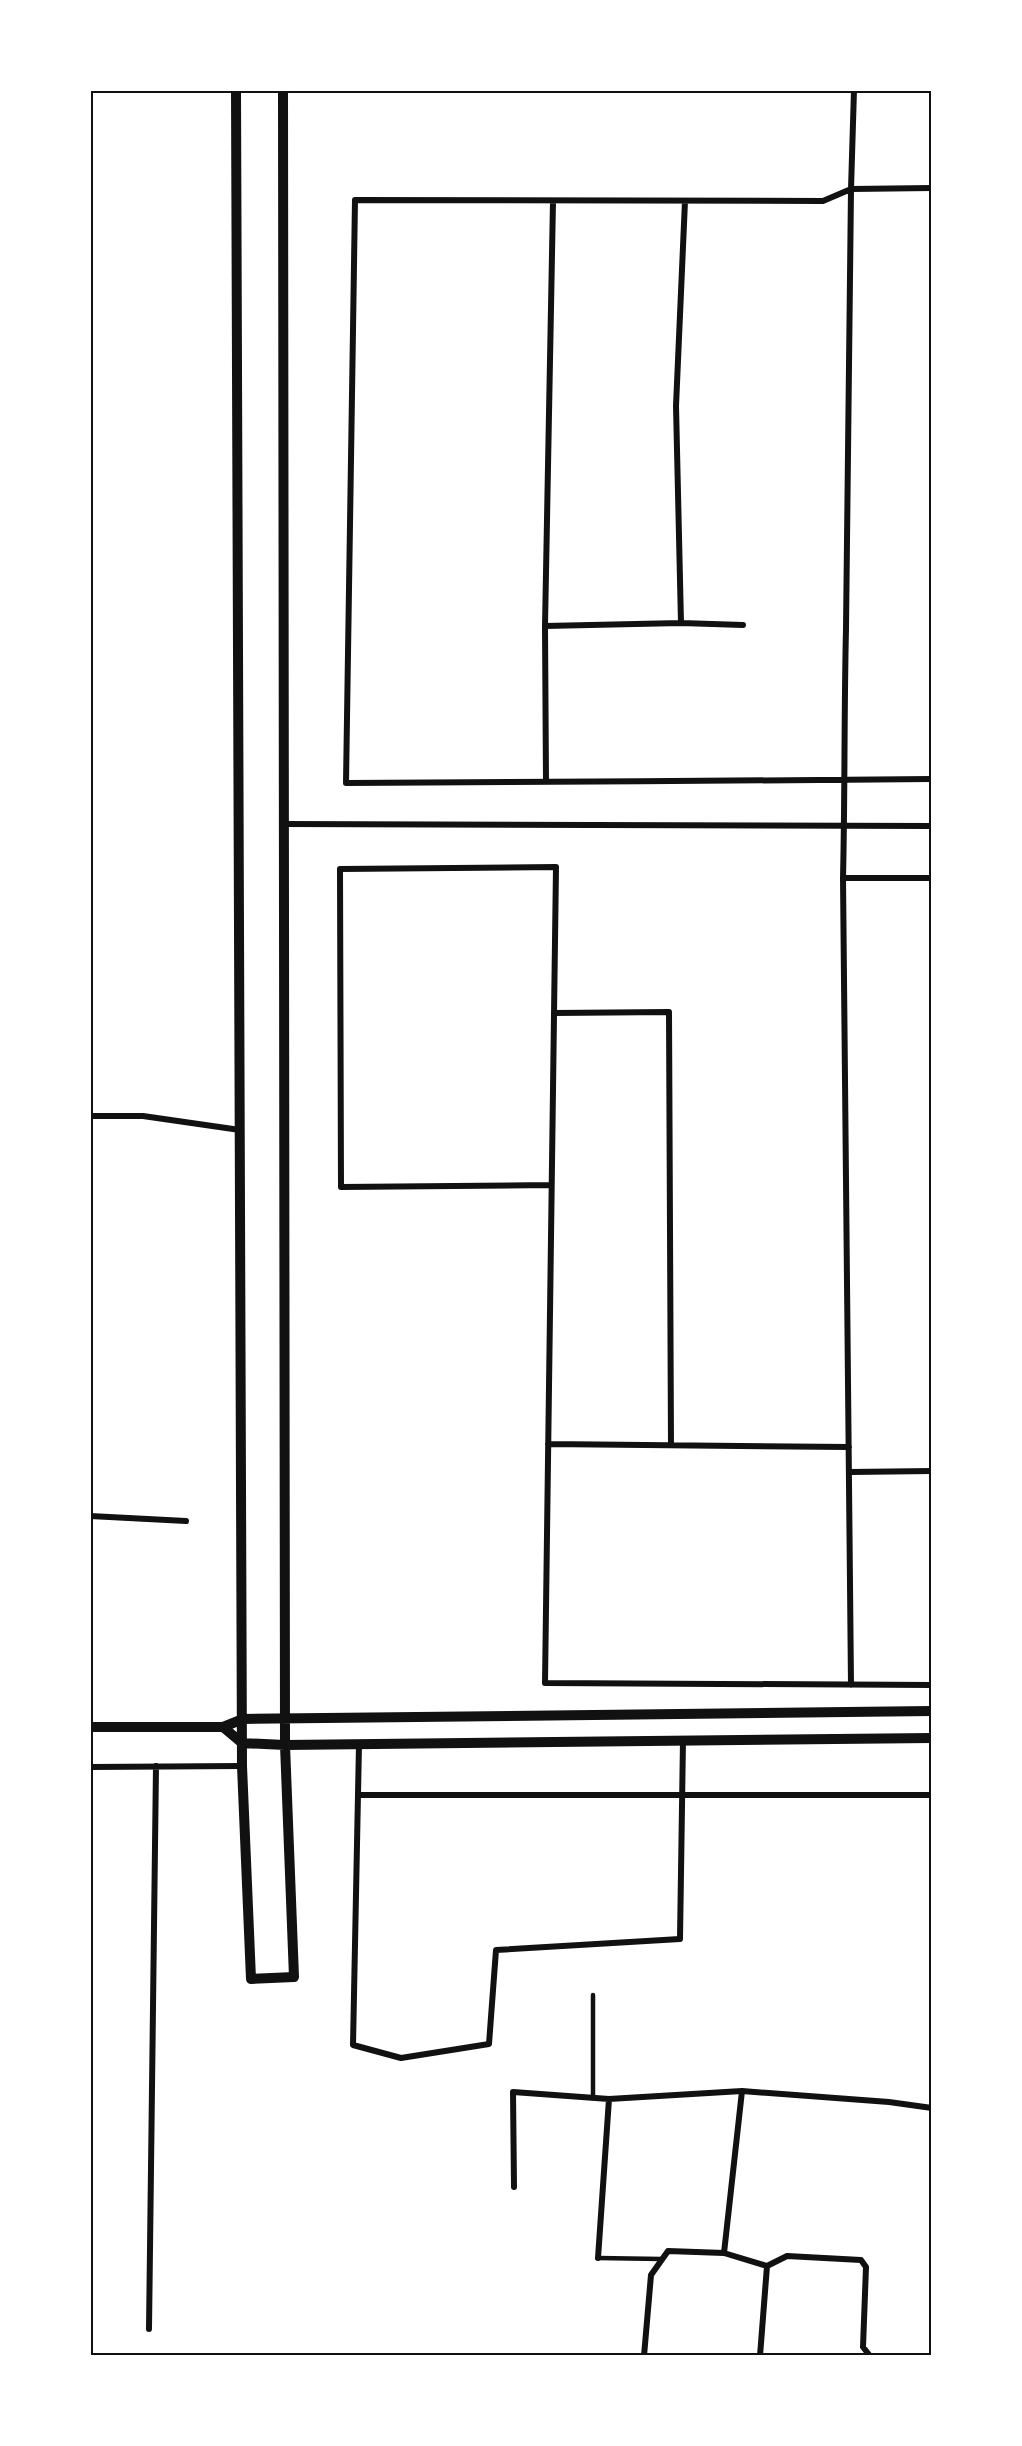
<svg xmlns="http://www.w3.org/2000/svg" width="1022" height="2446" font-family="'Titillium Web',sans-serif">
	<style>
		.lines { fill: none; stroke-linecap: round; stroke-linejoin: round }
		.service { stroke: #111; stroke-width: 4.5 }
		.minor { stroke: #111; stroke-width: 6 }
		.tertiary { stroke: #111; stroke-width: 10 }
		.neatline { fill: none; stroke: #111; stroke-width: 2 }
	</style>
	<rect width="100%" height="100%" fill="#fff"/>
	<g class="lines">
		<path class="service" d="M593,1995v103
			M598,2258l64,1"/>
		<path class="minor" d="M854,90l-3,99 81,-1
			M681,623l-5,-217 9,-205
			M545,626l136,-3 62,2
			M546,782l-1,-156 8,-425
			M284,824l648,2
			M843,878h89
			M554,1013l115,-1 2,433
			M90,1116h53l97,14
			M551,1185l-210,2 -1,-318 216,-2 -11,816 387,2
			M548,1444l301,3
			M850,1472l82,-1
			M90,1516l96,5
			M851,1685l-8,-807c2,-83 1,-166 3,-249l5,-440 -28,12 -468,-1 -9,583c195,-1 391,-2 586,-4
			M359,1744l-6,301 48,13 88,-14 7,-94 184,-11 3,-199
			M90,1767l152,-1
			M358,1795h574
			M514,2187l-1,-95 96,7
			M724,2253l43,13
			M598,2258l11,-159 133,-8
			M149,2329l7,-563
			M644,2356l7,-81 17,-24 56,2 18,-162 147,11 43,6
			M760,2356l7,-90 20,-10 74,4 5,7 -3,80 7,9"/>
		<path class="tertiary" d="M236,90l6,1676 9,213 43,-2 -9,-232 -2,-1655
			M90,1727h133l20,-8 689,-8
			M223,1727l19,16 43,2 647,-7"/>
	</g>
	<rect width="1022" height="2446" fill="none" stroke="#ffffff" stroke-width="183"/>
	<rect x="92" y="92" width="838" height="2262" class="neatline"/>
</svg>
